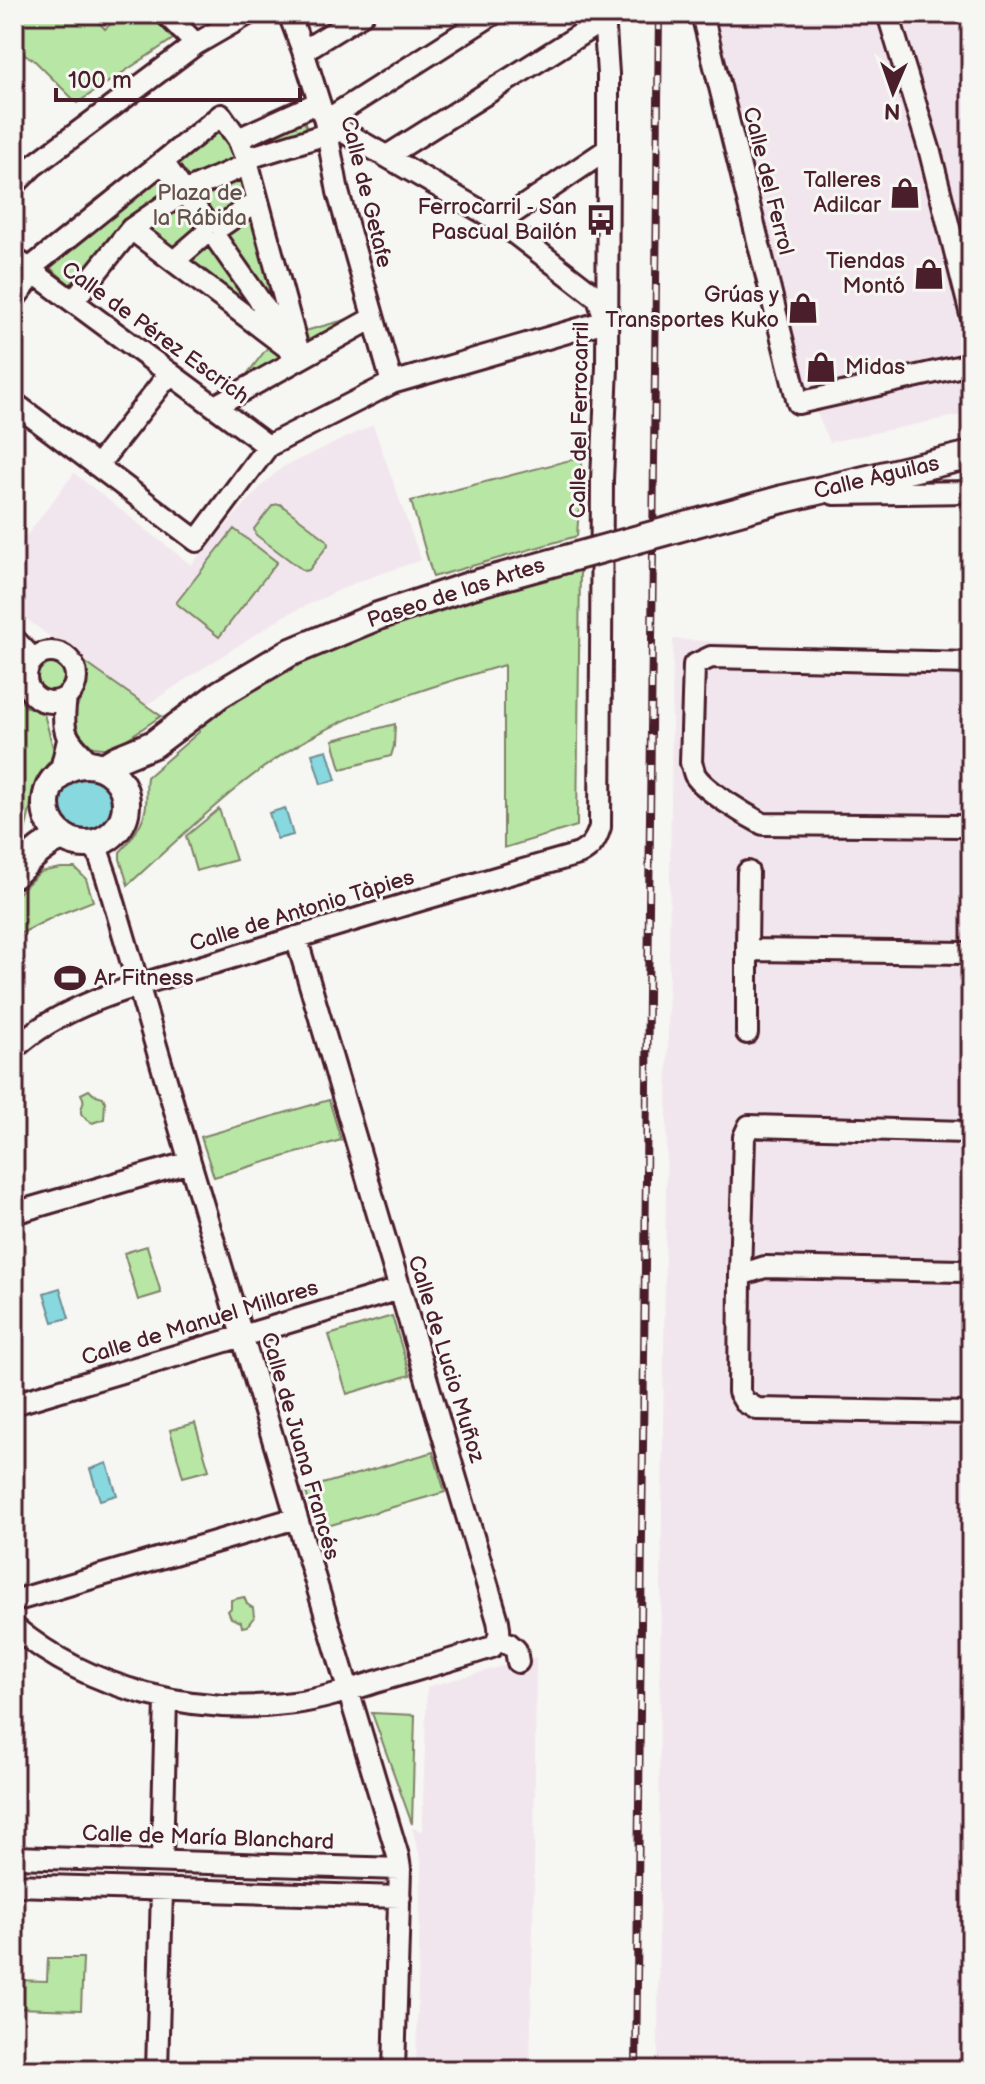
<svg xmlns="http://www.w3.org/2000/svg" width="985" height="2084" font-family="'Balsamiq Sans',sans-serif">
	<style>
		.built { fill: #f2e6ee }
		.green { fill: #b7e6a5; stroke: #808268; stroke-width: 2 }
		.water { fill: #87d8df; stroke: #6f8e97; stroke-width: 2 }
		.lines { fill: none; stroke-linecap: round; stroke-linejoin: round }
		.minor-casing { stroke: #4a1f2b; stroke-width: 26 }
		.major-casing { stroke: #4a1f2b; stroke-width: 32 }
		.minor { stroke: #f6f6f2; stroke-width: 20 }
		.major { stroke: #f6f6f2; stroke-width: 26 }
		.rail-casing { stroke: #4a1f2b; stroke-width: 8 }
		.rail { stroke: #f6f6f2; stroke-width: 5; stroke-dasharray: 15; stroke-linecap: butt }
		.major-bridge-casing { stroke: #4a1f2b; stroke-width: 32; stroke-linecap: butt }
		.major-bridge { stroke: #f6f6f2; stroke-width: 26 }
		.labels { text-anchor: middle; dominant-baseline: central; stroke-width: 6; stroke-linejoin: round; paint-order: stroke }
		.poi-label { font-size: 22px; fill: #4a1f2b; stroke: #f6f6f2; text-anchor: end }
		.street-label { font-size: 22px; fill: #4a1f2b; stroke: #f6f6f2 }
		.park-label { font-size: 22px; fill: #65514a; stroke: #f6f6f2 }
	</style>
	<rect width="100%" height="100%" fill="#f6f6f2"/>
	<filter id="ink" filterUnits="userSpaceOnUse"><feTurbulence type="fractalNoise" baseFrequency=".0125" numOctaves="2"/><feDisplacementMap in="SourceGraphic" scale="16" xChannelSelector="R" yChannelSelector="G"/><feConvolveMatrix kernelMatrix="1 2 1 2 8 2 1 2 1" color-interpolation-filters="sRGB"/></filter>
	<g filter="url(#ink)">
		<path class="built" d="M703,14h268v399l-141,29 -23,-50z
			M373,425l48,135 -64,22 -73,34 -139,90 -131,-96v-58l60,-79 117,92 73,-82 19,-16z
			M673,639l298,18v1413h-313l2,-402z
			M536,1657l-2,222 -4,191h-114l5,-209 -9,-33 10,3 5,-144z"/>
		<path class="green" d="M14,14h77l14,15 17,-15h28l23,25 -96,64 -43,-43 -20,-12z
			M299,106l13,38 -57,17 50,170 58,-16 -129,76 37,-48 -137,-105 -47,61 -53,-45 54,-40 -4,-4 3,-4 130,-96 21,26z
			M578,458l4,4 -5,74 -144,41 -22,-76z
			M280,504l47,36 1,5 -19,25 -5,1 -48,-36 -2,-6 19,-24z
			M234,529l43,33 -58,75 -43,-34z
			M580,569l-3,257 -73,22v-183c-61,18 -122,36 -179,65 -75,37 -136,100 -197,155l-8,-26v-7c10,-10 22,-27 25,-41 3,-10 0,-22 2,-34l52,-45 3,-7 42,-32 60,-36 93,-38z
			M83,661l78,55 -49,33 -19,-2 -13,-11 -4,-14v-13l7,-15 4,-19z
			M34 678a16 16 0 1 1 32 0a16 16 0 1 1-32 0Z
			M14,692l11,14 19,8 11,41c-6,8 -15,16 -19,25 -8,22 -4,50 -22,67z
			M395,724l-1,22 -3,10 -50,13 -8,-29z
			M219,809l17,51 -40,11 -10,-35z
			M61,868h14l11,11 7,22 -38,15 -41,21v-40l26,-25z
			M89,1090l4,4 10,3 2,5 -1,17 -12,4c-3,-3 -10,-6 -11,-10 -1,-8 6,-9 0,-19z
			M329,1100l12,40 -127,37 -13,-40z
			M147,1246l14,47 -23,7 -14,-47z
			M392,1316l18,59 -63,19 -18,-59z
			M195,1423l14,47 -26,7 -13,-47z
			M433,1452l12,40 -128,37 -12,-40z
			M244,1597l3,7 6,4 1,9 -7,9 -5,1 -1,-5 -10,-4 -3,-7 3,-3v-8z
			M372,1713l43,2 -3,109z
			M48,1958h35l-2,52 -67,-2v-28l33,1z
			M14,2062l118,5v3h-118z"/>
		<path class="water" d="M327,750l9,30 -15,4 -9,-30z
			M58 801a28 28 0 1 1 56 0a28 28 0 1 1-56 0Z
			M285,808l8,27 -16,4 -8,-26z
			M60,1288l9,30 -16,4 -9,-29z
			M107,1463l10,32 -17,5 -10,-31z"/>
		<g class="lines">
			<defs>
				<path id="minor" d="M166,14l30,30
					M289,14l14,37 22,70 13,71 54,191
					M493,14l-168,107 175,101 98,76 5,16
					M702,14l96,389 173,-39
					M888,14l42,138 41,163
					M303,51l60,-37
					M238,139l81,-37
					M387,156l218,-137
					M245,159l82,-25
					M163,162l44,62
					M14,185l19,-19 163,-122 52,-30
					M500,222l108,-73
					M221,226l36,-25
					M131,229l169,128
					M218,241l70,100
					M14,258l254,188
					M174,261l29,-25
					M28,270l193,-155 17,24 10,25 52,193
					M14,299l20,-25
					M73,301l58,-72 53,-37 64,-28
					M14,403l183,138 71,-95 124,-63 214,-62
					M215,406l158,-88
					M97,466l73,-93
					M834,494l137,-2
					M14,639l19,20
					M26 677a25 25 0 1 1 50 0a25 25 0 1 1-50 0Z
					M66,697c-5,38 -1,40 25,67
					M60,773l8,-33
					M963,826l-200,-2c-17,-9 -58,-33 -68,-49 -1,-2 -3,-11 -4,-12l3,-98 17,-8 260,6
					M95,843l12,35 83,284 208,694 2,13 -6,201
					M748,872l-1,78 218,3
					M747,950v83
					M14,1049c52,-50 148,-70 216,-91 116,-36 232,-71 349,-104 13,-7 17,-14 21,-27l2,-347 5,-113 1,-218v-75l-4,-60
					M14,1213l176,-51
					M962,1271l-197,-4 -25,8 -1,117 6,10 12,7 212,4
					M740,1275l4,-138 5,-11 217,6
					M14,1404l386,-115
					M14,1601l282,-83
					M14,1627c77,64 182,89 280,76 30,-4 59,-14 88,-23 37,-11 74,-21 110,-33 9,-8 8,-15 6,-26l-202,-684
					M498,1641l10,2 8,7 2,12
					M14,1857l386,12
					M162,1860l4,-161
					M14,1885l386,12
					M157,2070l5,-179"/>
				<g id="major">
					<path id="s1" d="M783,499l188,-44"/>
					<circle cx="86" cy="804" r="40"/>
					<path d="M104,767l13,-8 37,-15 66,-50 69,-41 89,-37 94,-31"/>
					<path d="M14,874c15,-14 28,-29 48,-37"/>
				</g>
			</defs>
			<use href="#minor" class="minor-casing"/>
			<use href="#major" class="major-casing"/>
			<use href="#minor" class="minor"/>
			<use href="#major" class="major"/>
			<defs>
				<path id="rail" d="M636,2070l23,-2056"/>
			</defs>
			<use href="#rail" class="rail-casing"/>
			<use href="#rail" class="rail"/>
			<defs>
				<path id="major-bridge" d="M472,585l311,-86"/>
			</defs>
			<use href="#major-bridge" class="major-bridge-casing"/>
			<use href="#major-bridge" class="major-bridge"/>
		</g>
	</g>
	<defs>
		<symbol id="shop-bare" viewBox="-9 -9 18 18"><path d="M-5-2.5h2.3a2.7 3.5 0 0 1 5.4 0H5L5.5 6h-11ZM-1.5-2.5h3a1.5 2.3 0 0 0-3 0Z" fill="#4a1f2b" stroke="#f6f6f2" stroke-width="2.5" paint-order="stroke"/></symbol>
		<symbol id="bus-bare" viewBox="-9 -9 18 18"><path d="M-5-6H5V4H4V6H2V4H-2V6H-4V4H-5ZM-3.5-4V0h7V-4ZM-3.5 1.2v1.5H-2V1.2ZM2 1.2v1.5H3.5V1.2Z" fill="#4a1f2b" stroke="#f6f6f2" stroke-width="2.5" paint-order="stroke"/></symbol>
		<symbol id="stadium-bare" viewBox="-9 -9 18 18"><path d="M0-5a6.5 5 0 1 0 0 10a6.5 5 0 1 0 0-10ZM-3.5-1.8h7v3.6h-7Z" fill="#4a1f2b" stroke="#f6f6f2" stroke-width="2.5" paint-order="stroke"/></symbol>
	</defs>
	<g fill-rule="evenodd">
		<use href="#shop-bare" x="883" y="171" width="44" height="44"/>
		<use href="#bus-bare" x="579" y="198" width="44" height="44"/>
		<use href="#shop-bare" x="907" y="252" width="44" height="44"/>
		<use href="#shop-bare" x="781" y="286" width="44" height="44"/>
		<use href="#shop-bare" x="799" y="345" width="44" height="44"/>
		<use href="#stadium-bare" x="48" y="956" width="44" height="44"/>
	</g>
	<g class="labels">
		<g class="poi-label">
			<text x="881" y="180">Talleres<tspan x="881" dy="25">Adilcar</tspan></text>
			<text x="577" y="207">Ferrocarril - San<tspan x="577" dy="25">Pascual Bailón</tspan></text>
			<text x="905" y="261">Tiendas<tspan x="905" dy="25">Montó</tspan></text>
			<text x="779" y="295">Grúas y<tspan x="779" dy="25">Transportes Kuko</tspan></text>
			<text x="845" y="367" text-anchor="start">Midas</text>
			<text x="94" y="978" text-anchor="start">Ar Fitness</text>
		</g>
		<g class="street-label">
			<text transform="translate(768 181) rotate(76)">Calle del Ferrol</text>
			<text transform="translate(366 192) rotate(76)">Calle de Getafe</text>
			<text transform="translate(155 333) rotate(36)">Calle de Pérez Escrich</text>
			<text transform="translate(580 420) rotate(-89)">Calle del Ferrocarril</text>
			<text stroke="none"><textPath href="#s1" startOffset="96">Calle Águilas</textPath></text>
			<text transform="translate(456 593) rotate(-18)">Paseo de las Artes</text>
			<text transform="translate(302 911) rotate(-17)">Calle de Antonio Tàpies</text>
			<text transform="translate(200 1323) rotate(-17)">Calle de Manuel Millares</text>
			<text transform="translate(446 1359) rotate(73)">Calle de Lucio Muñoz</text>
			<text transform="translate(300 1446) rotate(74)">Calle de Juana Francés</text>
			<text transform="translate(208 1838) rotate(2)">Calle de María Blanchard</text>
		</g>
		<g class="park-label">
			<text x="200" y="193">Plaza de<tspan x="200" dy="25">la Rábida</tspan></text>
		</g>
	</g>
	<rect width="985" height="2084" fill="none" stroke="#f6f6f2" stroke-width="48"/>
	<rect x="24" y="24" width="937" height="2036" fill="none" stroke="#4a1f2b" stroke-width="3" filter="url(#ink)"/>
	<g transform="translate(893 92) rotate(182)" stroke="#f6f6f2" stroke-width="6" paint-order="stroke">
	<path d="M0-6L14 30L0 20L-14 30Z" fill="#4a1f2b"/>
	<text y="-12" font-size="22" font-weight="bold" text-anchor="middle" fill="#4a1f2b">N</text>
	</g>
	<path d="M56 88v12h244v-12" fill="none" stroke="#4a1f2b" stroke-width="4"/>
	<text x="68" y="88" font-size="24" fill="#4a1f2b" stroke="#f6f6f2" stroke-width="6" paint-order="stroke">100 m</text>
</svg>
